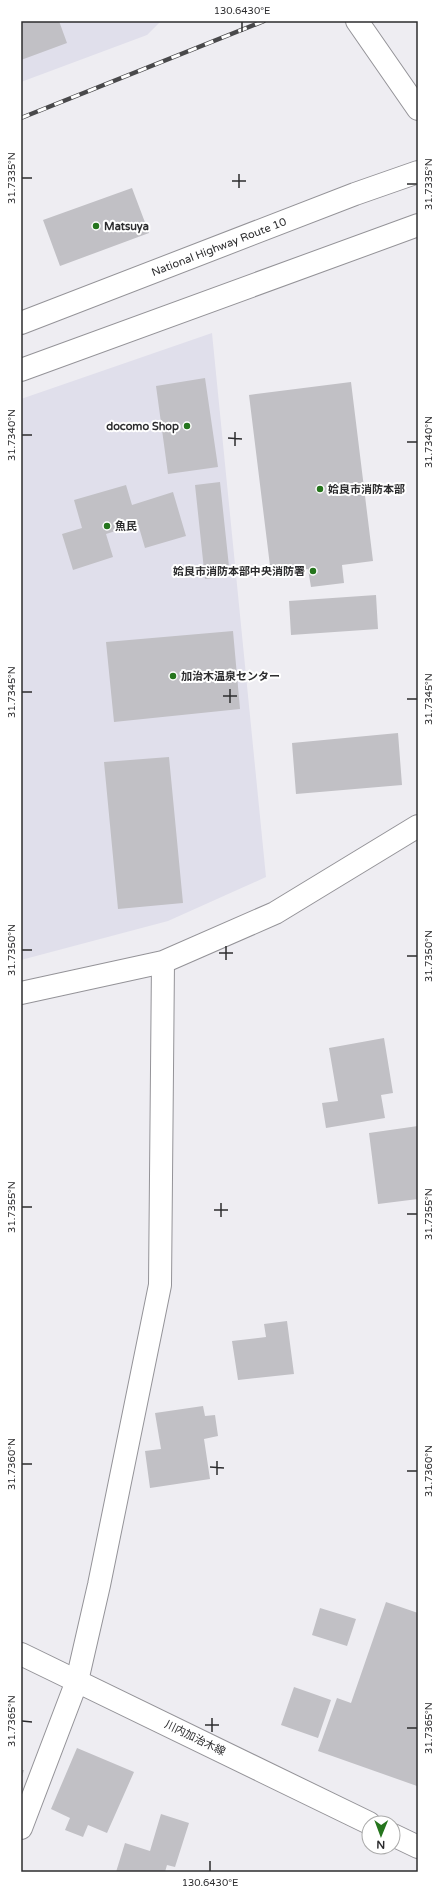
<svg xmlns="http://www.w3.org/2000/svg" width="439" height="1893" font-family="'Varela Round','Noto Sans JP',sans-serif">
	<style>
		.built { fill: #e0dfeb }
		.building { fill: #c1c0c5 }
		.lines { fill: none; stroke-linecap: round; stroke-linejoin: round }
		.minor-casing { stroke: #949398; stroke-width: 24 }
		.tertiary-casing { stroke: #949398; stroke-width: 24 }
		.primary-casing { stroke: #949398; stroke-width: 24 }
		.trunk-casing { stroke: #949398; stroke-width: 24 }
		.minor { stroke: #fff; stroke-width: 22 }
		.tertiary { stroke: #fff; stroke-width: 22 }
		.primary { stroke: #fff; stroke-width: 22 }
		.trunk { stroke: #fff; stroke-width: 22 }
		.rail-casing { stroke: #49494b; stroke-width: 4.5 }
		.rail { stroke: #fff; stroke-width: 3; stroke-dasharray: 9; stroke-linecap: butt }
		.ticks { fill: none; stroke: #2c2c2e; stroke-width: 1.5 }
		.poi-dot { fill: #25751d; stroke: #fff; stroke-width: 1.5 }
		.labels { text-anchor: middle; dominant-baseline: central; stroke-width: 4; stroke-linejoin: round; paint-order: stroke }
		.poi-label { font-size: 11px; font-weight: bold; fill: #2c2c2e; stroke: #fff; text-anchor: start }
		.street-label { font-size: 11px; fill: #2c2c2e; stroke: #fff }
		.neatline { fill: none; stroke: #2c2c2e; stroke-width: 1.5 }
		.ticks-label { font-size: 10px; text-anchor: middle; fill: #2c2c2e }
	</style>
	<rect width="100%" height="100%" fill="#eeedf2"/>
	<path class="built" d="M21,21h140l-14,14 -126,47z
		M212,333l54,544 -98,44 -147,39v-561z"/>
	<path class="building" d="M24,21h35l8,22 -46,17v-38z
		M132,188l17,45 -89,33 -17,-46z
		M205,378l13,89 -50,7 -12,-88z
		M351,382l22,179 -31,4 2,18 -33,4 -3,-18 -37,5 -22,-179z
		M220,482l10,94 -25,3 -10,-94z
		M126,485l6,20 41,-13 13,44 -41,12 -7,-24 -32,10 7,23 -40,13 -11,-36 20,-6 -8,-28z
		M376,595l2,34 -87,6 -2,-34z
		M233,631l7,78 -126,13 -8,-80z
		M398,733l4,52 -106,9 -4,-51z
		M169,757l14,146 -65,6 -14,-147z
		M384,1038l9,55 -12,2 4,23 -59,10 -4,-25 16,-2 -9,-53z
		M418,1126v73l-40,5 -9,-71z
		M287,1321l7,53 -56,6 -6,-39 34,-4 -2,-13z
		M203,1406l2,10 10,-1 3,21 -14,3 6,40 -60,9 -5,-37 16,-2 -6,-36z
		M386,1602l32,11v169l-1,4 -99,-35 19,-53 14,5z
		M320,1608l36,11 -9,27 -35,-11z
		M294,1687l37,13 -13,38 -37,-13z
		M77,1748l57,24 -27,61 -19,-8 -5,12 -18,-7 5,-12 -19,-9z
		M21,1770h3l-3,11z
		M161,1814l28,9 -14,44 -8,-2 -2,7h-49l9,-29 25,8z"/>
	<g class="lines">
		<defs>
			<path id="minor" d="M21,993l142,-31 112,-49 143,-87
				M21,1828l56,-147 22,-96 61,-300 3,-323"/>
			<path id="tertiary" d="M357,21l61,88"/>
			<path id="primary" d="M21,1654l348,169
				M393,1835l25,12"/>
			<g id="trunk">
				<path id="s1" d="M21,323l334,-129 63,-22"/>
				<path d="M21,370l397,-145"/>
			</g>
		</defs>
		<use href="#minor" class="minor-casing"/>
		<use href="#tertiary" class="tertiary-casing"/>
		<use href="#primary" class="primary-casing"/>
		<use href="#trunk" class="trunk-casing"/>
		<use href="#minor" class="minor"/>
		<use href="#tertiary" class="tertiary"/>
		<use href="#primary" class="primary"/>
		<use href="#trunk" class="trunk"/>
		<defs>
			<path id="rail" d="M21,118l243,-97"/>
		</defs>
		<use href="#rail" class="rail-casing"/>
		<use href="#rail" class="rail"/>
	</g>
	<path class="ticks" d="M242,32v-10M22,178h10M232,181h14M407,184h10M239,188v-14M22,435h10M228,438l14,1M407,442h10M235,446v-14M22,692h10M223,696h14M407,699h10M230,703v-14M22,950h10M219,953h14M407,956h10M226,960v-14M22,1207h10M214,1210h14M407,1214h10M221,1217v-14M22,1464h10M210,1467l14,1M407,1471h10M217,1475v-14M22,1721l10,1M205,1725h14M407,1728h10M212,1732v-14M210,1871v-10"/>
	<g class="poi-dot">
		<circle cx="96" cy="226" r="4"/>
		<circle cx="187" cy="426" r="4"/>
		<circle cx="320" cy="489" r="4"/>
		<circle cx="107" cy="526" r="4"/>
		<circle cx="313" cy="571" r="4"/>
		<circle cx="173" cy="676" r="4"/>
	</g>
	<g class="labels">
		<g class="poi-label">
			<text x="104" y="226">Matsuya</text>
			<text x="179" y="426" text-anchor="end">docomo Shop</text>
			<text x="328" y="489">姶良市消防本部</text>
			<text x="115" y="526">魚民</text>
			<text x="305" y="571" text-anchor="end">姶良市消防本部中央消防署</text>
			<text x="181" y="676">加治木温泉センター</text>
		</g>
		<g class="street-label">
			<text stroke="none"><textPath href="#s1" startOffset="212">National Highway Route 10</textPath></text>
			<text transform="translate(195 1738) rotate(26)">川内加治木線</text>
		</g>
	</g>
	<rect width="439" height="1893" fill="none" stroke="#ffffff" stroke-width="44"/>
	<g transform="translate(381 1835) rotate(181)"><circle r="19" fill="#ffffff" stroke="#ababab"/>
	<path d="M0-3L7 15L0 10L-7 15Z" fill="#25751d"/>
	<text y="-6" font-size="11" font-weight="bold" text-anchor="middle" fill="#2c2c2e">N</text>
	</g>
	<rect x="22" y="22" width="395" height="1849" class="neatline"/>
	<g class="ticks-label">
		<text x="242" y="14">130.6430°E</text>
		<text transform="translate(11 178) rotate(-90)" y="4">31.7335°N</text>
		<text transform="translate(428 184) rotate(-90)" y="4">31.7335°N</text>
		<text transform="translate(11 435) rotate(-90)" y="4">31.7340°N</text>
		<text transform="translate(428 442) rotate(-90)" y="4">31.7340°N</text>
		<text transform="translate(11 692) rotate(-90)" y="4">31.7345°N</text>
		<text transform="translate(428 699) rotate(-90)" y="4">31.7345°N</text>
		<text transform="translate(11 950) rotate(-90)" y="4">31.7350°N</text>
		<text transform="translate(428 956) rotate(-90)" y="4">31.7350°N</text>
		<text transform="translate(11 1207) rotate(-90)" y="4">31.7355°N</text>
		<text transform="translate(428 1214) rotate(-90)" y="4">31.7355°N</text>
		<text transform="translate(11 1464) rotate(-90)" y="4">31.7360°N</text>
		<text transform="translate(428 1471) rotate(-90)" y="4">31.7360°N</text>
		<text transform="translate(11 1721) rotate(-90)" y="4">31.7365°N</text>
		<text transform="translate(428 1728) rotate(-90)" y="4">31.7365°N</text>
		<text x="210" y="1886">130.6430°E</text>
	</g>
</svg>
